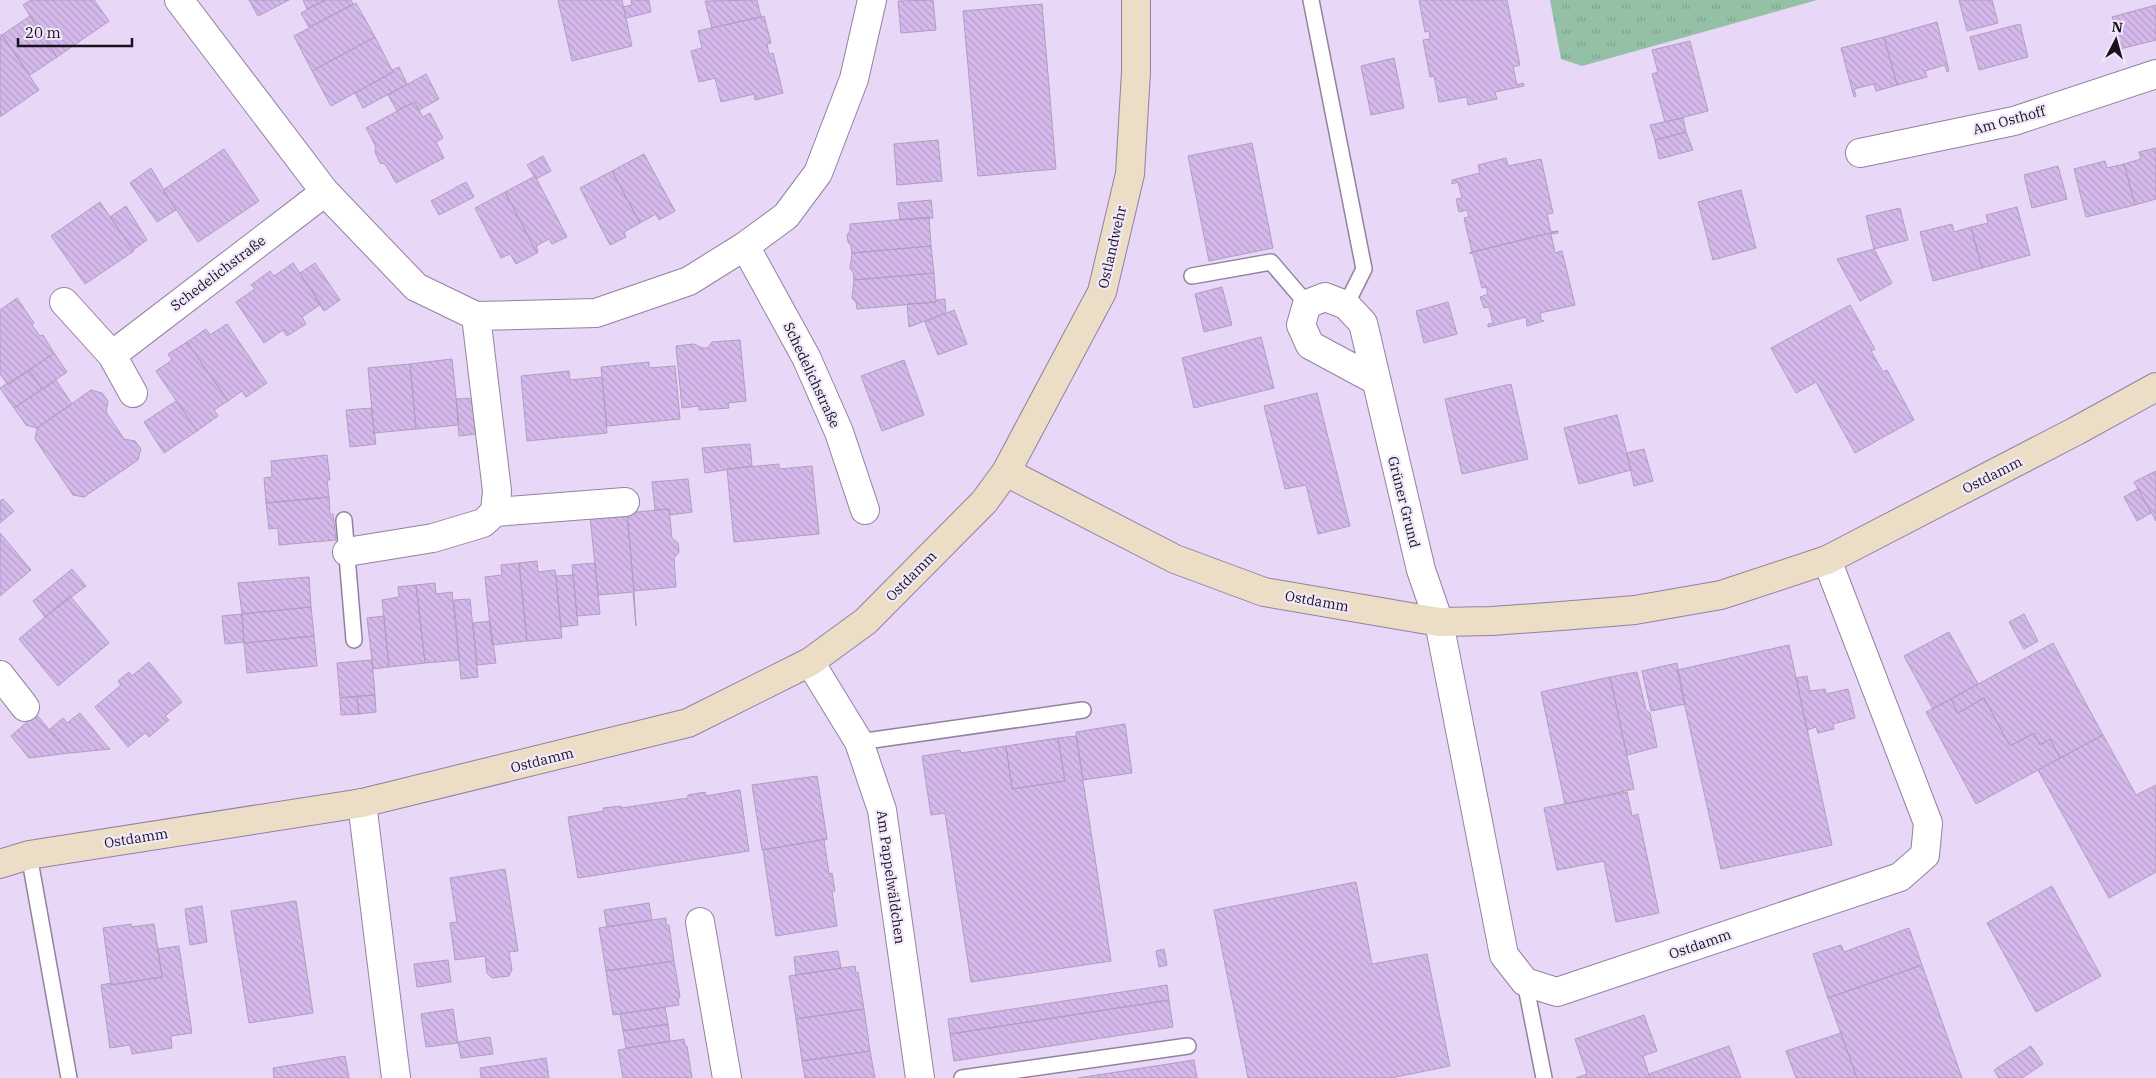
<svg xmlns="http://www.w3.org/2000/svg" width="2156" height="1078" font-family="'IBM Plex Serif',serif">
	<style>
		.park { fill: url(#park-tufts) }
		.building { fill: url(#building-back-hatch); stroke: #af9fbd }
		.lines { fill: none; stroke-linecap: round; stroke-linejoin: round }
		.lane-casing { stroke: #92829f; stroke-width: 18 }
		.street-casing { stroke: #92829f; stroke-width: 30 }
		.secondary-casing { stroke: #92829f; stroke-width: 30 }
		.lane { stroke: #fff; stroke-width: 15 }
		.street { stroke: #fff; stroke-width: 28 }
		.secondary { stroke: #ebddc6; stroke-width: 28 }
		.labels { text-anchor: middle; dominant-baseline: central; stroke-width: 4.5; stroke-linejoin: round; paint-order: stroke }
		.street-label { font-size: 14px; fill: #18121d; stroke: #f2e8fb }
	</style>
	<defs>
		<pattern id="park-tufts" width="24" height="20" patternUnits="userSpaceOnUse" patternTransform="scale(1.25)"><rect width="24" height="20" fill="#94c0a6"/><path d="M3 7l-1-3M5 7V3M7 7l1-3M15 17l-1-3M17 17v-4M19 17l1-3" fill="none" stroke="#7fa48e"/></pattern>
		<pattern id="building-back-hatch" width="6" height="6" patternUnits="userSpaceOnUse" patternTransform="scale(1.25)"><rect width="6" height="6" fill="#d5b9ec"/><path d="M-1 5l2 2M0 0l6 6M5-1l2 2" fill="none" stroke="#b69eca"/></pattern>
	</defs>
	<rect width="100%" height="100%" fill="#e8d7f7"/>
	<path class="park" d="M1550,0h267l-235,66 -21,-7z"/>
	<path class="building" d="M31,0h63l15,21 -52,36 -34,-52z
		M249,0h40l-31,16z
		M303,0h22l-18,9z
		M325,0h26l2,4 -44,23 -8,-14z
		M558,0h64l10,46 -60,15z
		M631,0h18l2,12 -25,6 -3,-11 9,-2z
		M757,0l4,17 -49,11 -7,-27z
		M933,0l3,30 -35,3 -3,-32z
		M1419,0h88l13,65 -7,2 4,18 6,-2 1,3 -29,6 2,7 -29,6 -1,-8 -28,5 -5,-26 -4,1 -7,-37 7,-1 -1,-8 -4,1z
		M1959,0h33l6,23 -31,8z
		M356,3l19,34 -63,34 -18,-35z
		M1042,4l14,165 -78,7 -15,-165z
		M2156,5v35l-36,9 -8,-32z
		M30,16l27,41 -27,18 -28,-40z
		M764,16l7,27 -4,1 2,10 4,-1 10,40 -28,7 -1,-6 -33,8 -6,-24 -16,4 -8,-31 11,-3 -4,-17z
		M1937,22l12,49 -2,1 -2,-7 -20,6 2,6 -30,8 -13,-48z
		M2020,24l8,33 -49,13 -9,-33z
		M0,35h2l37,55 -39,27z
		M375,37l18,35 -62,34 -19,-35z
		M1884,37l13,48 -21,6 -2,-7 -20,5 2,7 -2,1 -13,-49z
		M1690,41l18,70 -43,11 -13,-48 6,-2 -6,-22z
		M1394,58l10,50 -33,7 -10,-49z
		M399,67l8,17 -44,24 -8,-15 38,-21 -1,-2z
		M426,74l13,25 -20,11 -5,-8 -17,9 -9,-16z
		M414,102l9,15 7,-4 13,25 -7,4 8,16 -48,25 -11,-19 -5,-1 -5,-11 1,-5 -10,-19z
		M1683,118l3,14 -31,8 -5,-15z
		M1686,132l7,18 -34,9 -4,-19z
		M938,140l4,41 -45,4 -3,-41z
		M1252,143l21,105 -64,13 -21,-105z
		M2156,148v51l-21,6 -11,-41 17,-5 -2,-7z
		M224,149l35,52 -61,41 -35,-52z
		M644,154l31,57 -16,9 -3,-6 -16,9 -28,-52z
		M543,156l8,15 -15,8 -9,-14z
		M1506,158l2,8 33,-7 12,54 -6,1 4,18 7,-1 -86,21 -8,-34 5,-1 -2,-7 -8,2 -3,-13 6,-1 -4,-16 -6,2v-4l28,-7 -2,-8z
		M2105,161l2,7 17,-4 11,41 -49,12 -12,-48z
		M2058,166l9,33 -35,9 -8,-33z
		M151,168l25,42 -19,12 -27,-39z
		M612,171l28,52 -16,9 2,5 -16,8 -30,-57z
		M535,176l32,61 -15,7 -3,-5 -13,7 2,5 -1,2 -32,-61z
		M466,182l8,15 -35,18 -8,-14z
		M1741,190l15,58 -43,12 -15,-58z
		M505,192l32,61 -21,11 -6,-10 -9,4 -26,-50z
		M931,200l2,18 -33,2 -2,-17z
		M100,202l34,49 -49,33 -34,-48z
		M126,206l21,34 -14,10 -23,-33z
		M2017,207l13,48 -48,13 -11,-41 17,-4 -2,-8z
		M1900,208l8,32 -34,9 -8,-33z
		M929,217l2,29 -79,7 -1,-7 -3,-4 -1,-7 3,-4v-7z
		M1952,224l2,8 17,-5 11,41 -49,13 -13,-49z
		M1558,231v2l-7,1 4,19 7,-2 13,54 -35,8 1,7 3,1 -17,5 -1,-9 -38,10v-3l5,-1 -4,-16 -5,1 -4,-11 8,-3 -2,-7 -4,1 -9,-34 -4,-1z
		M931,246l3,27 -80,7 -1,-8 -3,-3 2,-16z
		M1874,249l18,34 -32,18 -23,-42z
		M293,263l28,41 -19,13 4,7 -19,12 -4,-6 -19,13 -28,-41 19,-13 -4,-4 19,-14 4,5z
		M315,263l25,37 -16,11 -24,-38z
		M934,273l2,29 -79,7 -1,-7 -4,-4 2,-18z
		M1222,287l10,38 -28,7 -9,-38z
		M17,298l17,25 -2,2 8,11 3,-1 11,18 -46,32 -8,-11v-64z
		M945,299l1,14 -37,14 -2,-23 29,-2v-2z
		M1448,302l9,32 -33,9 -8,-32z
		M1850,305l25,44 -4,2 12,21 4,-2 27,50 -59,33 -39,-71 -20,11 -25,-45z
		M954,310l13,34 -29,11 -13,-33z
		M227,324l40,59 -21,14 -4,-6 -14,10 -41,-59 19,-13 4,6z
		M1261,337l13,51 -80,20 -12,-50z
		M740,340l6,61 -18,2 1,5 -30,2v-4l-17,2 -6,-62 18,-2 8,4h6l4,-6z
		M187,342l41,59 -14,9 4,6 -21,15 -41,-60 16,-11 -4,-6z
		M54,353l13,19 -25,17 -13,-19z
		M452,359l7,66 -43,4 -6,-65z
		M904,360l20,55 -42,16 -21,-55z
		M649,362v6l26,-2 5,53 -73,7 -6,-59z
		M410,364l6,65 -42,4 -6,-65z
		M29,370l13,19 -28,19 -14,-20z
		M569,371l1,9 32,-3 5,56 -80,8 -6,-65z
		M56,380l16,24 -35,24 -11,-3 -12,-17z
		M1511,384l17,75 -66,15 -17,-75z
		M91,390l11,3 6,8 -2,11 18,27 11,2 6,8 -3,11 -54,37 -11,-2 -38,-56 2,-11z
		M1317,393l33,133 -32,8 -12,-49 -21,4 -21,-83z
		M473,398l3,36 -17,2 -3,-37z
		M176,401l21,30 -33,22 -20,-31z
		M371,408l5,36 -26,3 -4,-37z
		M1617,415l14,55 -52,14 -15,-56z
		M750,444l2,22 -47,7 -3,-25z
		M1644,449l9,32 -19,5 -7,-33z
		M327,455l3,25h-3l2,17 -63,6 -2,-25 8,-1 -1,-16z
		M779,464v5l33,-3 7,68 -85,8 -7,-73z
		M2156,471v50l-22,-39z
		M688,479l4,33 -22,3 -1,-6 -14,1 -3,-28z
		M2138,489l13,24 -14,8 -13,-24z
		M329,497l1,17h3l3,26 -57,5 -1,-17 -9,1 -3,-26z
		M3,499l11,12 -14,12v-22z
		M669,509l3,29 6,5 1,9 -5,6 2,29 -42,4 -7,-78z
		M627,513l7,78 2,35 -3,-34 -35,3 -8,-79z
		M0,533l31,37 -31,26z
		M537,561l1,11 17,-2 7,68 -35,3 -8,-78z
		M519,563l8,78 -35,4 -7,-68 17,-2 -1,-10z
		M595,563l5,51 -23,2 -5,-51z
		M72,569l14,17 -41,31 -12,-16z
		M573,575l5,50 -17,2 -5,-51z
		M309,577l2,30 -69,7 -4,-31z
		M435,583l1,11 16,-2 7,68 -34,3 -9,-78z
		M416,585l9,78 -36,4 -7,-67 17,-3 -1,-10z
		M70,596l39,47 -51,43 -39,-47z
		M470,599l8,78 -17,2 -7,-79z
		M311,607l3,29 -70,7 -2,-29z
		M242,614l2,28 -19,2 -3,-28z
		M2024,614l14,27 -14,8 -15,-27z
		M384,616l5,51 -16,2 -6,-51z
		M490,621l6,42 -19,2 -4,-42z
		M1949,632l29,52 -45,25 -29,-53z
		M314,636l3,30 -70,7 -3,-30z
		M2053,643l50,92 -43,23 -10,-19 -10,6 -6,-12 -24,13 -26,-48 -26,15 -7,-14z
		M1789,645l43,200 -111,24 -44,-199z
		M372,660l3,35 -35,3 -3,-35z
		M149,662l33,40 -17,14 4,4 -20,17 -4,-4 -17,14 -33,-40 26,-22 -3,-4 11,-9 3,4z
		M1677,663l8,41 -34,7 -9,-40z
		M1637,672l9,38 4,3 7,34 -30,8 -17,-78z
		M1807,676l3,15 15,-2 1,5 22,-5 7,29 -22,6 1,5 -16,4 -2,-6 -9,3 -11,-52z
		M1610,677l24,112 -69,15 -24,-112z
		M375,695l1,17 -17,2 -2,-18z
		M357,696l2,18 -18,1 -1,-17z
		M1984,698l26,48 24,-13 6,12 10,-6 10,19 -84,46 -50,-92 25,-13 7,14z
		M80,713l26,32 4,4 -40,4 -20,-24 13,-11 4,5z
		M36,714l33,39 -40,5 -18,-22z
		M1125,724l7,49 -49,7 -7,-48z
		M2103,735l33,60 20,-10v87l-47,26 -71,-128z
		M1076,736l35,225 -140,21 -26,-169 -14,2 -9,-59 38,-6 1,3 45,-7 6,43 53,-8 -7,-43z
		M1058,738l7,43 -53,8 -6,-43z
		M817,776l10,63 -65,11 -10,-65z
		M740,790l9,61 -171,27 -10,-61 36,-6 -1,-3 18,-2v2l67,-10v-3l17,-3 1,4z
		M1627,792l5,24 6,-2 21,99 -43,9 -12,-61 -47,9 -13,-62z
		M827,839l-3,2 5,33 3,-1 3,18h-3l5,35 -61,10 -13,-86z
		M505,869l13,82 -9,1 3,17 -3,7 -17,2 -5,-5 -2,-17 -30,4 -5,-37 7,-1 -7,-44z
		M1356,882l16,82 55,-10 23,112 -59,12h-143l-34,-168z
		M2052,886l49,90 -65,36 -49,-89z
		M296,901l17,112 -64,10 -18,-112z
		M649,903l3,17 -45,7 -3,-17z
		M202,906l5,36 -17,3 -5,-36z
		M666,918v7h3l5,36 -68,10 -7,-43z
		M131,924v3l23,-3 8,53 -51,8 -8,-57z
		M1909,928l13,37 -94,33 -15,-44 28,-9 3,7z
		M179,946l13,87 -21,3 1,12 -40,6 -2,-9 -20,3 -9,-63 10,-2v2l51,-8 -4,-28z
		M1164,949l3,16 -8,2 -3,-16z
		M838,951l3,17 -45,7 -2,-18z
		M448,960l3,22 -34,5 -3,-23z
		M674,961l6,36 -2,1 1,7 -66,10 -7,-44z
		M1922,965l40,113h-105l-29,-80z
		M855,966l1,7 2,-1 6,37 -68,10 -7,-43z
		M1167,985l2,15 -219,34 -2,-15z
		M1169,1000l4,27 -219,34 -4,-27z
		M665,1007l3,17 -45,7 -3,-17z
		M453,1009l5,34 -32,4 -5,-33z
		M864,1009l6,42 -68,10 -6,-42z
		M1644,1015l13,36 -14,5 7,22h-74l11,-4 -12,-35z
		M668,1024l2,17 -44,7 -3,-17z
		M1841,1033l16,45h-61l-10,-27z
		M490,1037l3,17 -32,4 -3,-16z
		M684,1039l1,7h2l5,32h-69l-5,-28z
		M1729,1046l12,32h-91l-1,-4z
		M2031,1046l12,18 -21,14h-23l-5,-8z
		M870,1051l5,27h-70l-3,-17z
		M345,1056l4,22h-75l-1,-10z
		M546,1058l3,20h-68l-1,-10z
		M1194,1060l3,18h-119z"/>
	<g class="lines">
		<defs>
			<path id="lane" d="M1311,0l53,269 -18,36
				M1192,276l79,-14 36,42
				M344,520l10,120
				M859,742l224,-32
				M29,855l40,223
				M1525,982l19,96
				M962,1078l226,-32"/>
			<path id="street" d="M179,0l146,192 91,95 60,29 120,-3 93,-32 56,-35 41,-30 32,-43 36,-94 18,-79
				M1860,153l154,-32 142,-47
				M745,246l61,111 33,75 26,78
				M64,302l48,53 21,38
				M112,355l213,-163
				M1375,380l-65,-35 -9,-20 6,-21 18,-7 21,8 17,18 58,247 18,52 65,333 21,27 32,10 343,-115 25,-22 3,-32 -101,-263
				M495,512l130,-10
				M347,552l86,-14 50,-15 12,-11 2,-21 -21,-175
				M810,662l49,80 23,68 38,268
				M0,675l25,32
				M362,803l34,275
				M700,922l27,156"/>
			<path id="secondary" d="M1006,472l169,87 89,33 175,30 53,-1 69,-5 74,-6 86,-15 106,-35 249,-129 80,-44
				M0,864l29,-9 333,-52 326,-80 122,-61 56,-41 118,-119 22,-30 96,-180 28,-118 6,-102v-72"/>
		</defs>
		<use href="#lane" class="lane-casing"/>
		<use href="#street" class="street-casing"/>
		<use href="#secondary" class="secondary-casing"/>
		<use href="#lane" class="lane"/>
		<use href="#street" class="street"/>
		<use href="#secondary" class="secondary"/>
	</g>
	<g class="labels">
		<g class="street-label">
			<text transform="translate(2009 120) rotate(-15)">Am Osthoff</text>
			<text transform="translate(1112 247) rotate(-77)">Ostlandwehr</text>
			<text transform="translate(218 273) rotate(-37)">Schedelichstraße</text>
			<text transform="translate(812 375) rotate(65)">Schedelichstraße</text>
			<text transform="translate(1992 475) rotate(-27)">Ostdamm</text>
			<text transform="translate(1404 502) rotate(76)">Grüner Grund</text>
			<text transform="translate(911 576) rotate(-45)">Ostdamm</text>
			<text transform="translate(1317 601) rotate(10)">Ostdamm</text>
			<text transform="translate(542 760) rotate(-14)">Ostdamm</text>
			<text transform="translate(136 838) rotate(-9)">Ostdamm</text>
			<text transform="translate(891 877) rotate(82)">Am Pappelwäldchen</text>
			<text transform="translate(1700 944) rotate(-19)">Ostdamm</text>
		</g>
	</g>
	<g transform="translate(2116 40) rotate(6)" stroke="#f2e8fb" stroke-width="4" paint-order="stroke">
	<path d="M0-4L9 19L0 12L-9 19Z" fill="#18121d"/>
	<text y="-8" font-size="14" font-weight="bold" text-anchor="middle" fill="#18121d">N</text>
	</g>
	<path d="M18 38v8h114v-8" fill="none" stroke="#18121d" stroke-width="2.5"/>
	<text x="25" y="38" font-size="15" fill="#18121d" stroke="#f2e8fb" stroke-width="4" paint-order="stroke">20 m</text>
</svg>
